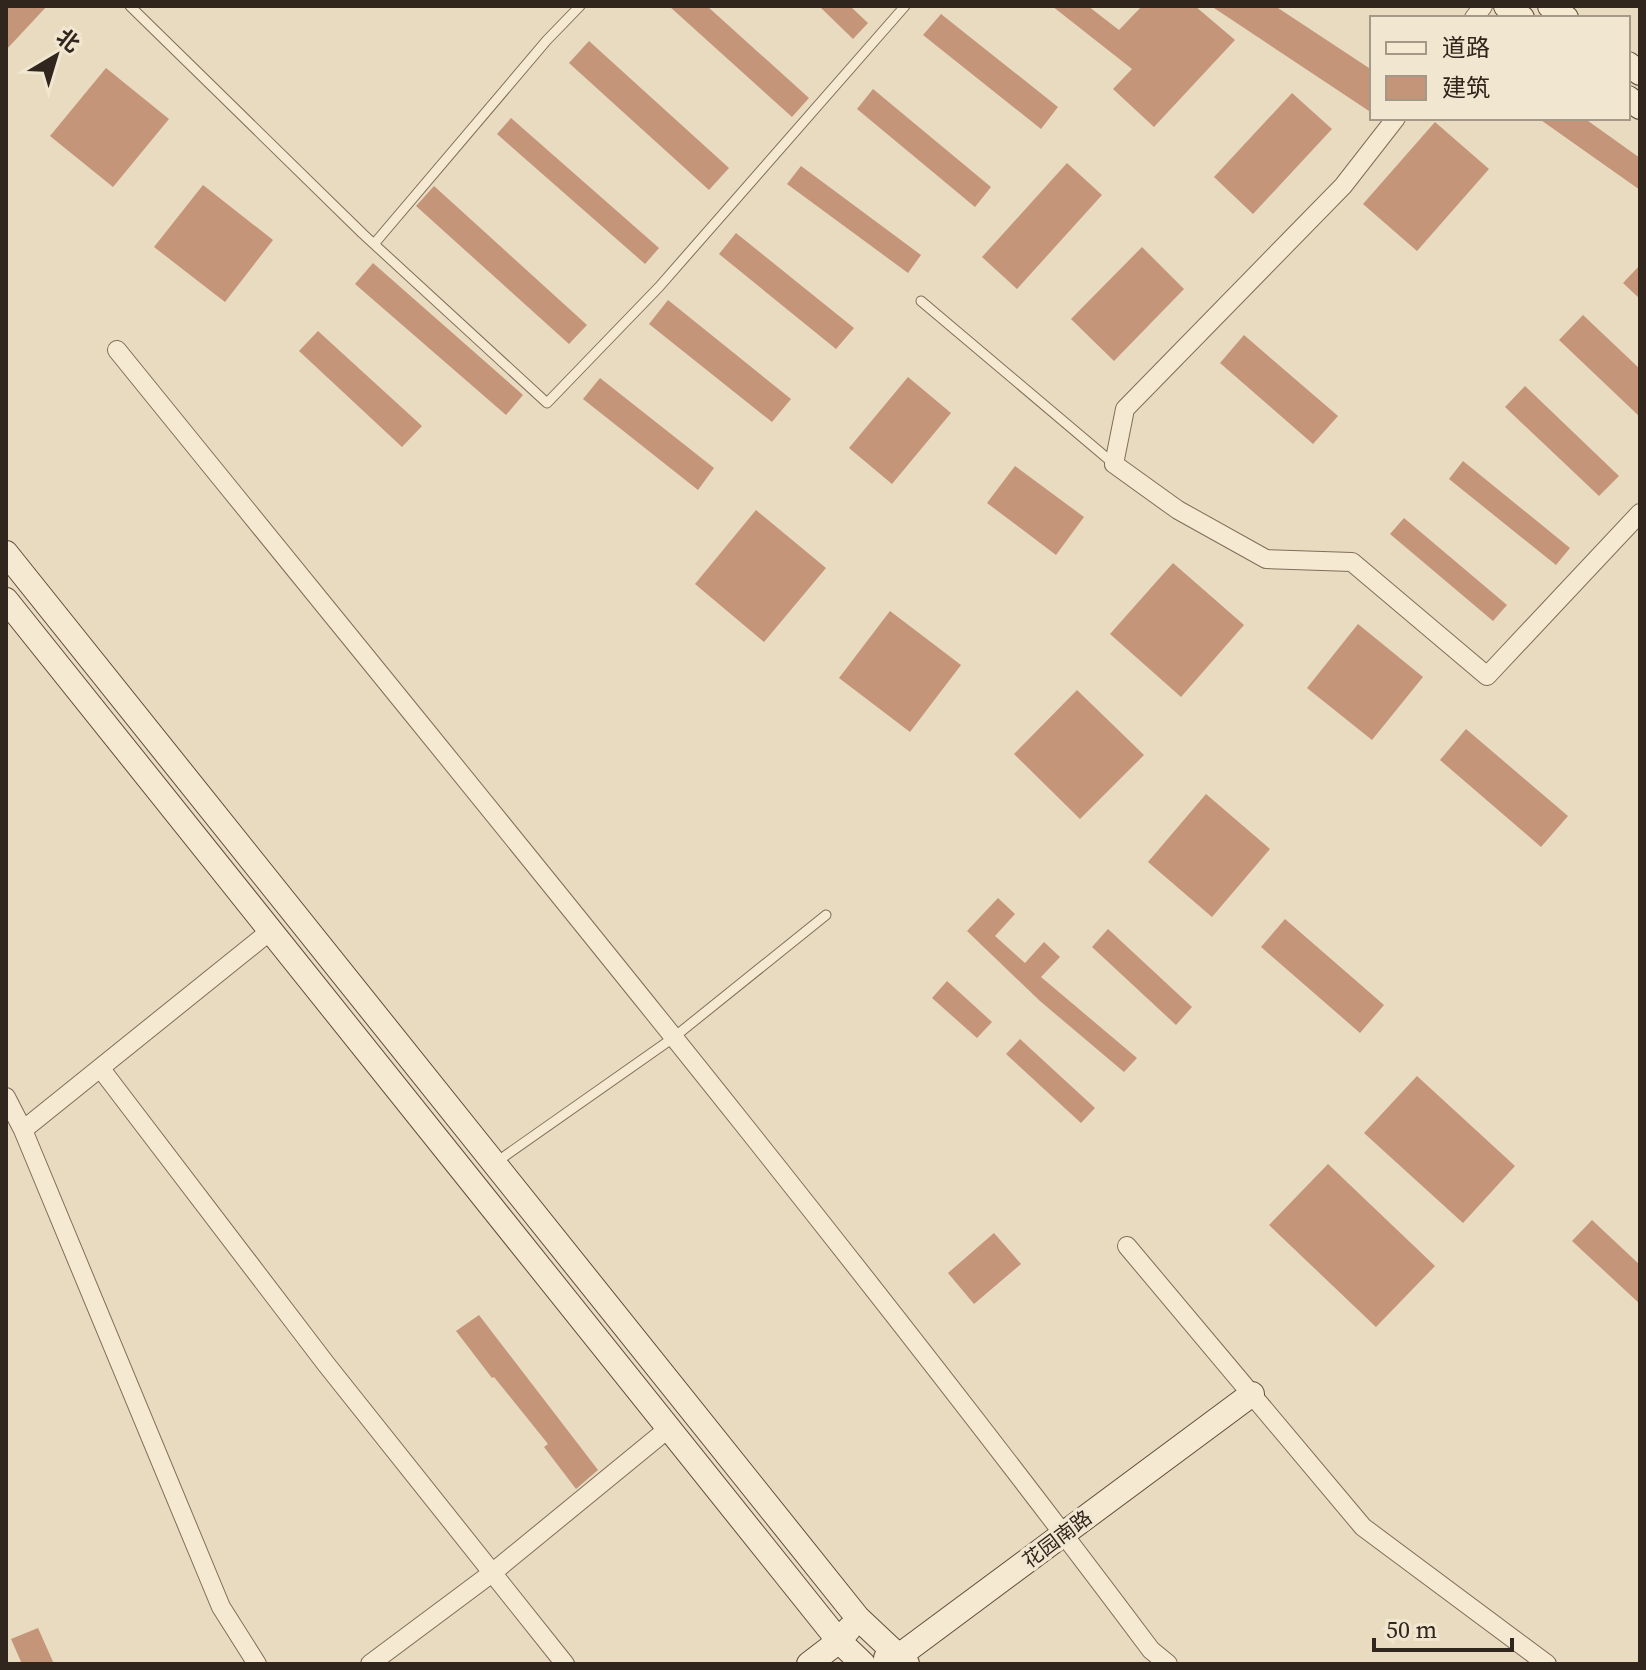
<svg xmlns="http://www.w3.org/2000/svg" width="1646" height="1670" font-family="'Source Serif 4','Noto Sans SC',serif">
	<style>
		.building { fill: #c49579 }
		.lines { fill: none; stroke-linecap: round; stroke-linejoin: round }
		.lane-casing { stroke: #806d5a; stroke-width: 11 }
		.street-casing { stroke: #806d5a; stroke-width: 20 }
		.secondary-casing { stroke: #624e3d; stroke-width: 26 }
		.lane { stroke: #f5e9d2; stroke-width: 9 }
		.street { stroke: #f5e9d2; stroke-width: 18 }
		.secondary { stroke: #f5e9d2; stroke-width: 24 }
		.labels { text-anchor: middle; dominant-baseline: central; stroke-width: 7; stroke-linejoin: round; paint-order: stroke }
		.street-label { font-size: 20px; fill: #31261d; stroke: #f1e6cf }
	</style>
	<rect width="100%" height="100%" fill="#e9dbc0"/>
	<path class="building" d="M6,6h41l-41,44z
		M669,6h38l102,92 -17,19z
		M819,6h31l18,17 -15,16z
		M1052,6h36l31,24 23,-24h53l40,34 -81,87 -41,-38 19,-20z
		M1211,6h64l97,64v43z
		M941,14l117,93 -17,22 -118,-94z
		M589,41l140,127 -20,22 -140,-127z
		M106,68l63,51 -56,68 -63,-51z
		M873,89l118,98 -16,20 -118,-98z
		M1292,93l40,36 -79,85 -39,-37z
		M511,118l148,130 -14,16 -148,-130z
		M1538,118h46l56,40v32z
		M1435,122l54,47 -72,82 -54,-47z
		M1067,163l35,32 -85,94 -35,-32z
		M801,166l120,89 -13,18 -121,-89z
		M203,185l70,55 -48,62 -71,-55z
		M434,186l153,139 -18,19 -153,-138z
		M736,233l118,95 -18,21 -117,-95z
		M1142,247l42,42 -70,72 -43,-42z
		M373,263l150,132 -17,20 -151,-131z
		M1640,265v34l-17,-16z
		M668,300l123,99 -19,23 -123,-98z
		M1583,315l57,54v48l-81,-77z
		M318,331l104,95 -20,21 -103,-96z
		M1244,335l94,81 -25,28 -93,-81z
		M908,377l43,36 -59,71 -43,-36z
		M600,378l114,90 -16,22 -115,-91z
		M1525,386l94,90 -20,20 -94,-89z
		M1463,461l107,87 -14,17 -107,-86z
		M1015,466l69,51 -28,38 -69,-52z
		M756,510l70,58 -62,74 -69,-58z
		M1404,518l103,87 -14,16 -103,-87z
		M1173,563l71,62 -63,72 -71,-63z
		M890,611l71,54 -51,67 -71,-54z
		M1358,624l65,53 -51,63 -65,-52z
		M1077,690l67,65 -64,64 -66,-65z
		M1466,729l102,87 -27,31 -101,-87z
		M1206,794l64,55 -58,68 -64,-55z
		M998,898l17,16 -20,22 30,27 19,-21 16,15 -19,20 96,81 -13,14 -84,-71 -73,-70z
		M1285,919l99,86 -24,28 -99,-86z
		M1108,929l84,78 -16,18 -84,-78z
		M947,981l45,41 -15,16 -45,-40z
		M1020,1039l75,69 -14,15 -75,-69z
		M1417,1076l98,90 -52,57 -99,-90z
		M1328,1164l107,102 -59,61 -107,-102z
		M1592,1220l48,45v39l-68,-63z
		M994,1233l27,31 -47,40 -26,-31z
		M479,1315l119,155 -22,19 -32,-42 4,-3 -54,-67 -2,1 -36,-47z
		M38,1628l16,36h-32l-11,-25z"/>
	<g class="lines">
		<defs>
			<path id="lane" d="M130,6l233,228 184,169 112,-116 246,-281
				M374,244l173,-204 33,-34
				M921,301l193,163
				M495,1163l178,-125 153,-123"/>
			<path id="street" d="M1474,18l9,-12
				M1396,118l-53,68 -218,223 -11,55 64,46 88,49 86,3 135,114 153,-163
				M117,350c348,430 702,857 1034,1300l17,14
				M101,1069l225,295 239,300
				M6,1097l17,33 198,477 36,57
				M23,1130l246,-198
				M1127,1246l236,281 184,137
				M370,1664l122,-91 177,-145"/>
			<path id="secondary" d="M1506,6l16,12
				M1550,6l16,12
				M1628,64l12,9
				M1628,98l12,9
				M6,553l852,1065 49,46
				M6,600l833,1041 24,23
				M886,1658l13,-2 353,-262
				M809,1664l30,-23 10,-12"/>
		</defs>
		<use href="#lane" class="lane-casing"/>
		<use href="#street" class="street-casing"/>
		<use href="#secondary" class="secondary-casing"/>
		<use href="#lane" class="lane"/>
		<use href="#street" class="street"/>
		<use href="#secondary" class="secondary"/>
	</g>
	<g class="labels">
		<g class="street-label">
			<text transform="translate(1057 1539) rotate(-37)">花园南路</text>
		</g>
	</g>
	<rect width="1646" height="1670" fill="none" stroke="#31261d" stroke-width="16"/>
	<rect x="1370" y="16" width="260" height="104" fill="#f1e6cf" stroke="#a49988" stroke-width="2"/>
	<rect x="1386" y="42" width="40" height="12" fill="#f5e9d2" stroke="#a49988" stroke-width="2"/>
	<text x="1442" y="56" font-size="24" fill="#31261d">道路</text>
	<rect x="1386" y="76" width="40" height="24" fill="#c49579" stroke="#a49988" stroke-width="2"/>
	<text x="1442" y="96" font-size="24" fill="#31261d">建筑</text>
	<g transform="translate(56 56) rotate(38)" stroke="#f1e6cf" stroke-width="6" paint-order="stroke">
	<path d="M0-6L14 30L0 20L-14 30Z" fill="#31261d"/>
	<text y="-12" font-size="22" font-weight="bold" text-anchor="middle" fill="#31261d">北</text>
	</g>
	<path d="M1374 1638v12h138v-12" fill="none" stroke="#31261d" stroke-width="4"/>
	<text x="1386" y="1638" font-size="24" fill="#31261d" stroke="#f1e6cf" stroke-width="6" paint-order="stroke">50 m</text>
</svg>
